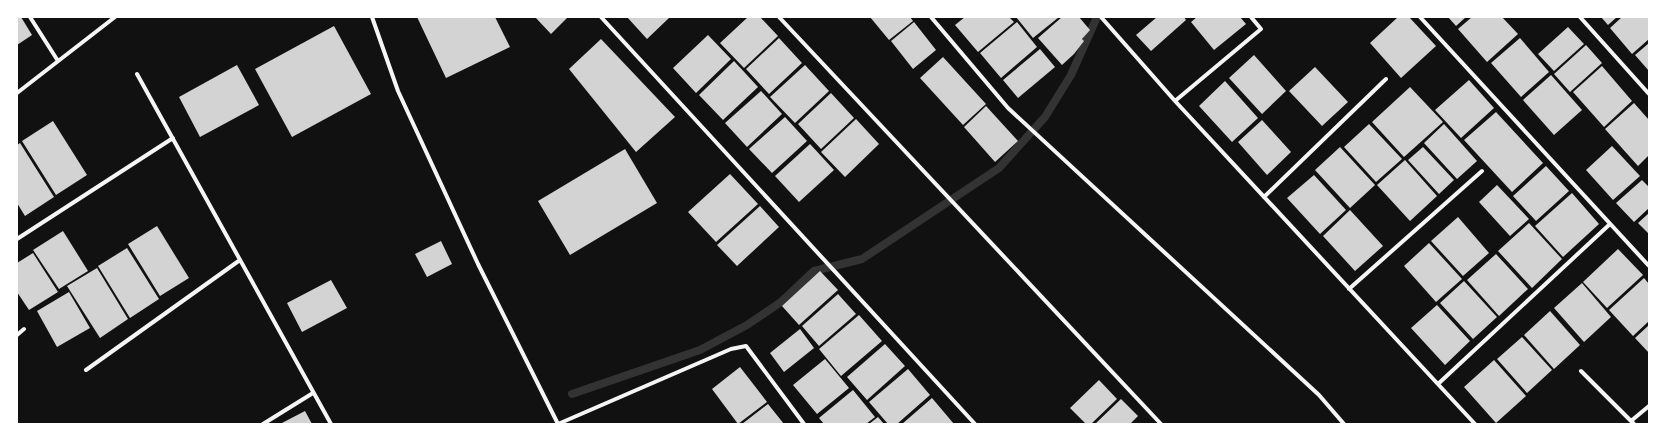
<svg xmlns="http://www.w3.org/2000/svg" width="1666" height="441" font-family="Literata,serif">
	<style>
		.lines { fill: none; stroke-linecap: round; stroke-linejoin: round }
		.stream { stroke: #333; stroke-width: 8 }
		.building { fill: #d3d3d3 }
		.minor { stroke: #f5f5f5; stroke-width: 4 }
	</style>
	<rect width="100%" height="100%" fill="#111"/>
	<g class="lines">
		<path class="stream" d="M572,394l128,-44 47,-25 34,-23 33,-31 48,-12 137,-91 46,-51 26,-42 26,-58"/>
	</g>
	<path class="building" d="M17,17h4l11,18 -15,10z
		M417,17h78l15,30 -64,31z
		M535,17h33l-17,17z
		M627,17h43l-23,22z
		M748,17h12l18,19 -34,32 -24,-25z
		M870,17h40l3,4 -24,19z
		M965,17h44l5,5 -36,30 -23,-27z
		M1016,17h43l-26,21z
		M1062,17h17l11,13 -8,9 2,2 -10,13 -12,11 -24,-27z
		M1157,17h27l2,3 -35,31 -15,-16z
		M1197,17h43l6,7 -32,26 -23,-28z
		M1398,17h11l27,29 -35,32 -31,-35z
		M1448,17h18l-10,9z
		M1472,17h30l16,17 -31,28 -29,-33z
		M1601,17h16l-9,8z
		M1622,17h27v22l-17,15 -22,-26z
		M914,22l22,28 -23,19 -22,-28z
		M1017,22l20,25 -36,31 -21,-25z
		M334,26l37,68 -79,43 -37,-68z
		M1568,27l16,17 -30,27 -16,-17z
		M708,35l23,24 -35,34 -23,-25z
		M779,38l23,25 -33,31 -23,-25z
		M1520,38l29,34 -28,25 -30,-34z
		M601,39l74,78 -39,35 -67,-83z
		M1649,43v28l-14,-16z
		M1586,45l16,18 -32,29 -16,-18z
		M1040,49l15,18 -37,31 -15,-18z
		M1254,55l32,36 -24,23 -33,-36z
		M943,57l43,47 -23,21 -43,-47z
		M734,61l24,26 -35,33 -24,-25z
		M237,65l22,40 -59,32 -21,-40z
		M805,65l24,26 -34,32 -25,-26z
		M1602,66l30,35 -28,26 -31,-35z
		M1315,67l33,35 -26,24 -33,-35z
		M1551,75l31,35 -28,25 -31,-35z
		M1469,80l25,28 -33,30 -26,-28z
		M1225,81l33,37 -26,24 -33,-36z
		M1410,87l33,35 -39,35 -32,-35z
		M761,91l21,23 -35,33 -22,-24z
		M831,93l23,25 -33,31 -23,-25z
		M1634,103l15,17v35l-11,11 -33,-37z
		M986,106l32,35 -23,21 -31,-35z
		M1496,112l47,51 -31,29 -48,-52z
		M785,117l22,24 -35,32 -23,-24z
		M856,119l23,25 -34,33 -24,-25z
		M1262,120l29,32 -24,23 -29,-33z
		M53,121l34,54 -31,20 -34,-54z
		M1369,124l33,35 -26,23 -32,-35z
		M1444,124l33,37 -20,18 -33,-36z
		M20,143l34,54 -29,19 -8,-13v-58z
		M810,144l24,26 -35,32 -24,-26z
		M1612,146l28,30 -27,24 -27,-30z
		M1340,147l35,38 -25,23 -35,-38z
		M1423,147l31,33 -15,14 -31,-34z
		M625,149l32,54 -87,52 -32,-54z
		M1405,160l32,36 -27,25 -33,-36z
		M1546,166l23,25 -33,30 -23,-25z
		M730,174l28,30 -42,38 -28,-30z
		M1314,175l32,35 -26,24 -33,-36z
		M1642,180l7,7v21l-15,14 -18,-19z
		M1497,185l32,34 -19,17 -31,-34z
		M1572,193l27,31 -36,33 -28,-31z
		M760,206l19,21 -42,39 -20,-21z
		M1350,210l33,36 -28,25 -32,-35z
		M1649,213v21l-11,-11z
		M1458,217l31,36 -26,23 -32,-35z
		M1529,223l33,36 -30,29 -34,-37z
		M157,226l32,52 -29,18 -32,-52z
		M63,231l25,40 -29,18 -26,-39z
		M441,241l11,23 -25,13 -12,-23z
		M1429,243l33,36 -26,23 -32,-36z
		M127,248l32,51 -29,19 -32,-52z
		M1618,249l25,26 -36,33 -24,-26z
		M33,253l25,39 -29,18 -12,-18v-29z
		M1496,254l32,35 -29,27 -32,-36z
		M97,268l31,51 -28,19 -33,-52z
		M820,271l18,19 -39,35 -17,-19z
		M1644,278l5,6v37l-16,15 -24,-26z
		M331,280l16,28 -45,24 -15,-29z
		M1464,281l33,36 -24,22 -33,-36z
		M1582,283l29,34 -27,25 -30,-34z
		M69,292l21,36 -33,19 -20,-36z
		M838,294l18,20 -37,32 -17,-20z
		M1437,305l33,36 -25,24 -34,-37z
		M1550,311l30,34 -26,24 -30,-34z
		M859,315l23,26 -41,35 -22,-27z
		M1649,325v28l-14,-15z
		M800,329l14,19 -30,24 -14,-19z
		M1522,337l30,33 -25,23 -30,-34z
		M885,344l20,22 -38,34 -20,-23z
		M825,359l24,29 -32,26 -24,-29z
		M1494,360l32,36 -30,27 -32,-36z
		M740,367l27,35 -29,22 -26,-35z
		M908,369l22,26 -33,29h-9l-19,-22z
		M1099,380l18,19 -26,25h-5l-16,-16z
		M853,390l22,27 -9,7h-42l-5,-6z
		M932,398l22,26h-52z
		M1121,399l17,17 -8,8h-35z
		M768,404l16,20h-42z
		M305,411l7,13h-32z
		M878,417l6,7h-15z"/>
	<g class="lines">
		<path class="minor" d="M30,17l28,44
			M372,17l26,74 80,173 80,160
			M601,17l374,407
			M779,17l382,407
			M931,17l77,91 311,287 25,29
			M1101,17l74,84 300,323
			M1420,17l229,249
			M1580,17l69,77
			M137,74l194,350
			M17,93l98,-76
			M1175,101l86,-72 -10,-12
			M1264,197l122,-118
			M17,239l156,-101
			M1349,289l133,-118
			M17,335l7,-6
			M86,370l154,-110
			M1581,371l53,53
			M1438,384l172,-160
			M1631,421l18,-15
			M263,424l50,-31
			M558,424l173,-75 15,-3 58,78"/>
	</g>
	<rect width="1666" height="441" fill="none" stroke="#ffffff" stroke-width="36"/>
</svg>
